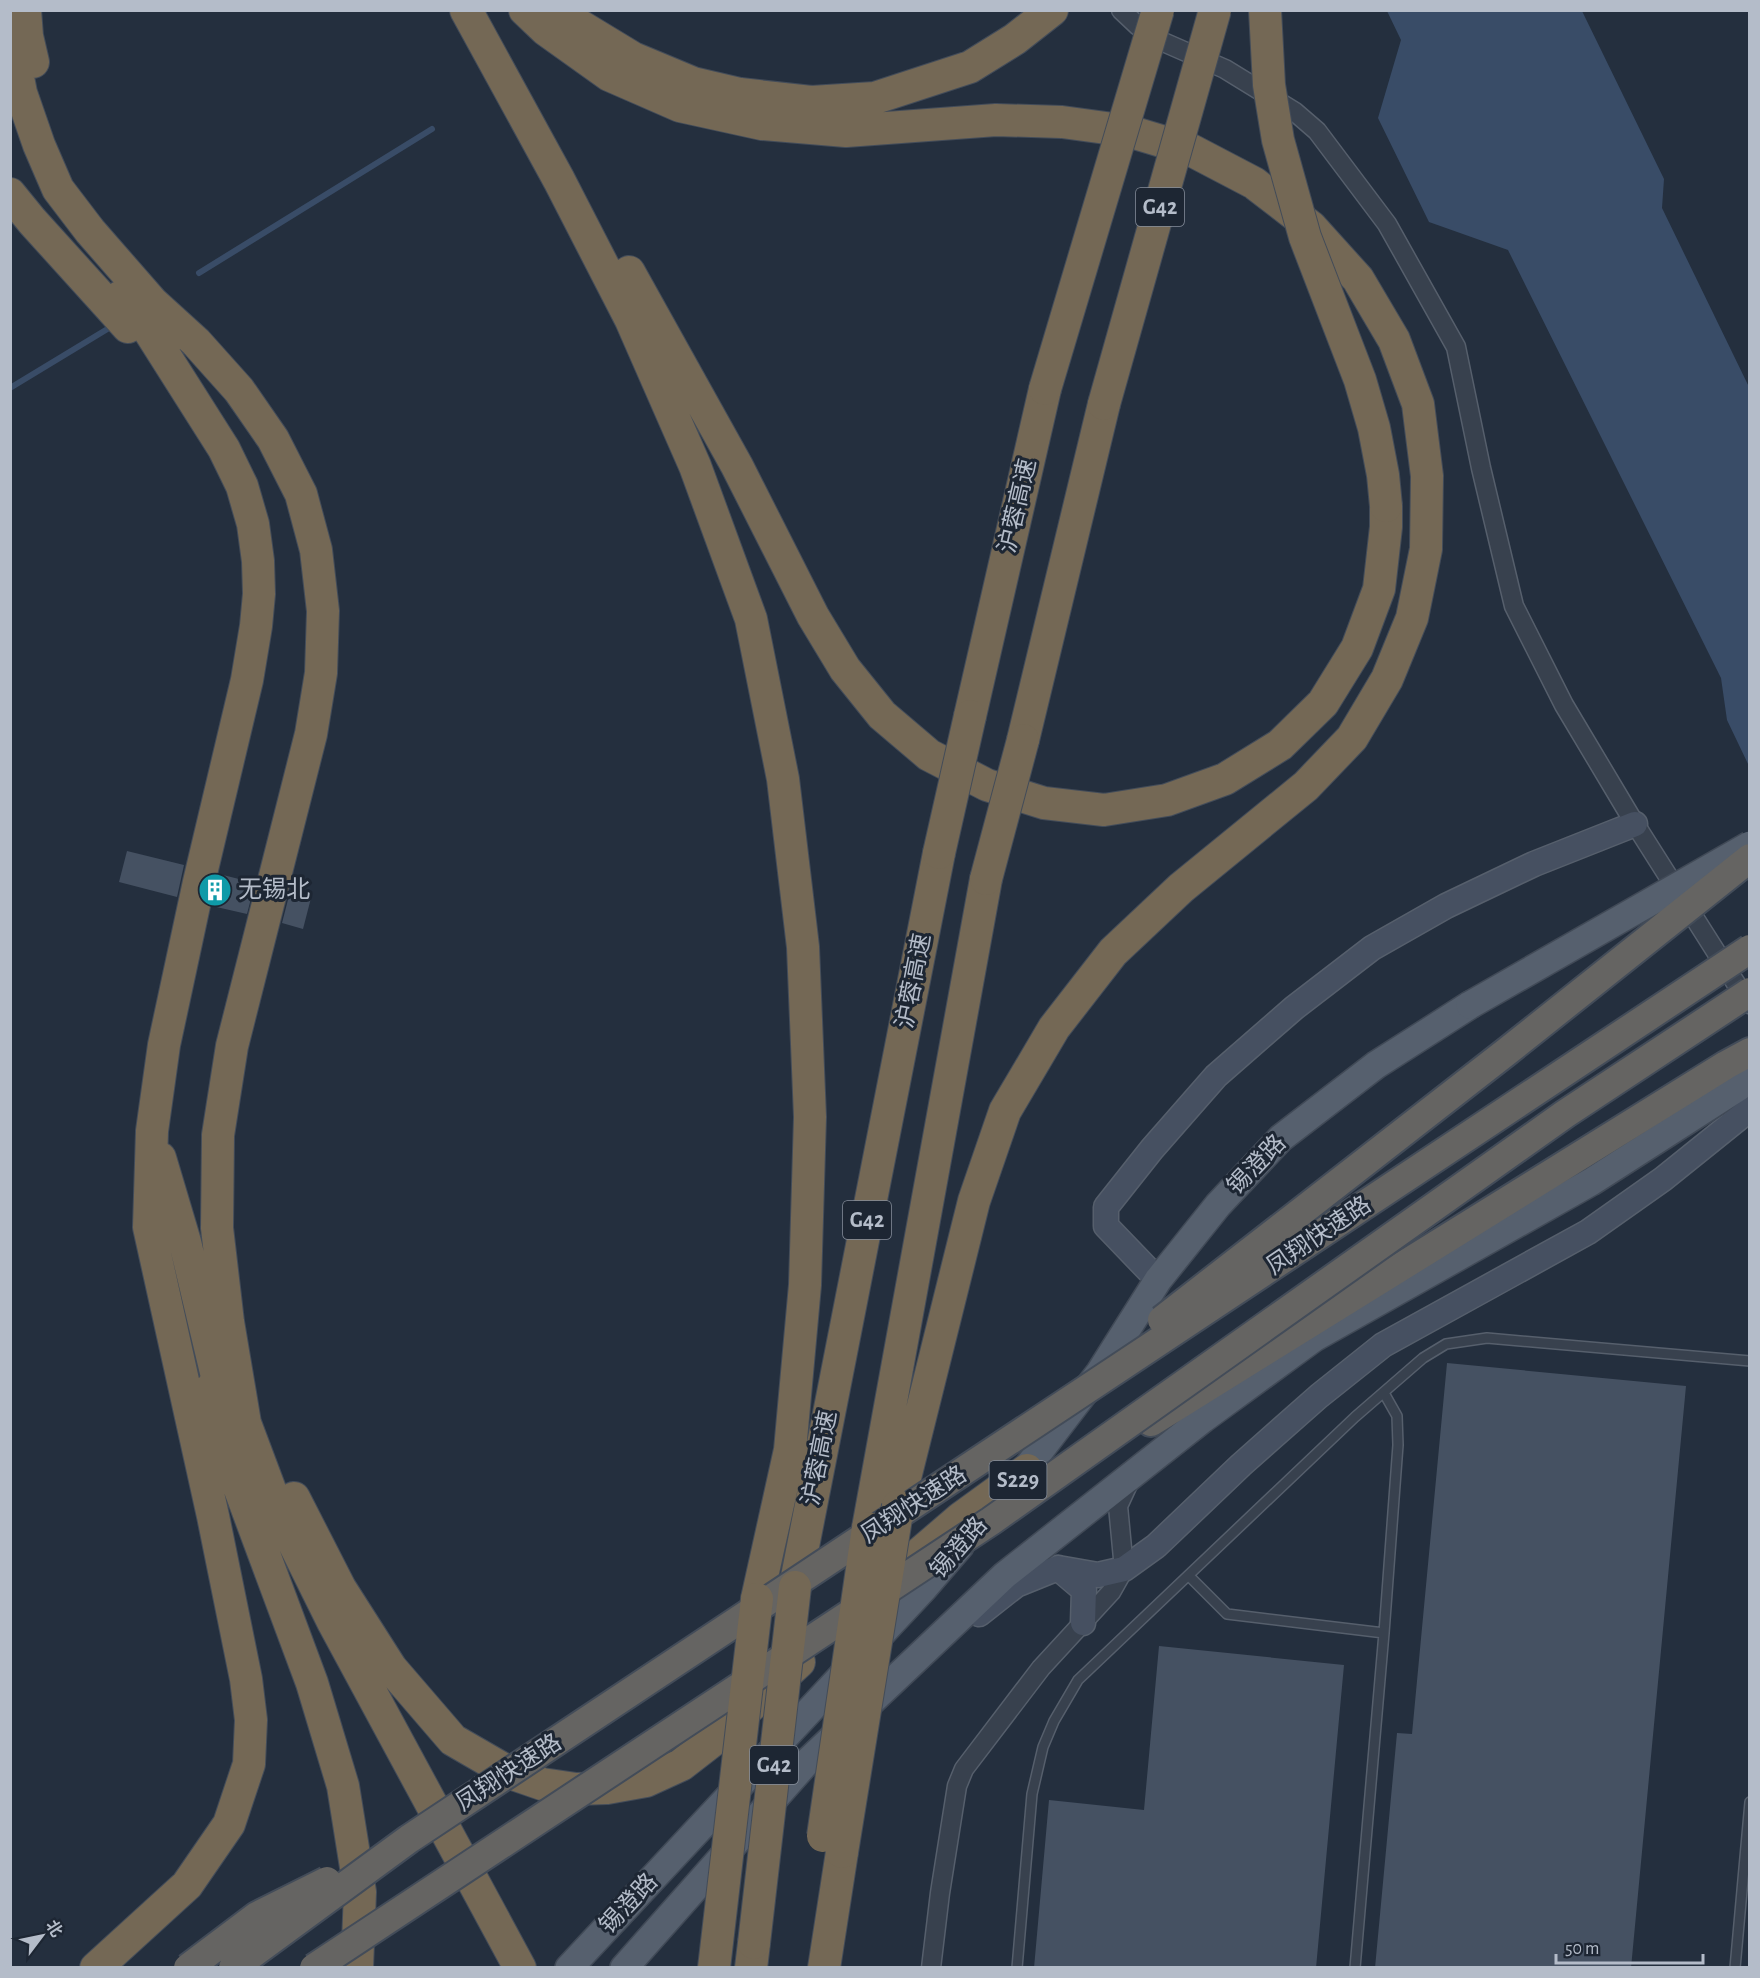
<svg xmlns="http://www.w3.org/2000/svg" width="1760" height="1978" font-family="'Alegreya Sans','Noto Sans SC',sans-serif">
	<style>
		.water { fill: #394c67 }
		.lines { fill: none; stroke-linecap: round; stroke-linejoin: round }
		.stream { stroke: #394c67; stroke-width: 6 }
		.building { fill: #455162 }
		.service-casing { stroke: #565f6c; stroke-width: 12 }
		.minor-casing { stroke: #565f6c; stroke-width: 21 }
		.secondary-casing { stroke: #565f6c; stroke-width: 27 }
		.primary-casing { stroke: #414a57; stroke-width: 30 }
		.trunk-casing { stroke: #434c59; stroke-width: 32 }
		.motorway-casing { stroke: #434c59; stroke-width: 34 }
		.service { stroke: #38414e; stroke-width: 9 }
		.minor { stroke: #38414e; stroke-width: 18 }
		.secondary { stroke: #465061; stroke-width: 24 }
		.primary { stroke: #56606e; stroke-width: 27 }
		.trunk { stroke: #656462; stroke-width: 28 }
		.motorway { stroke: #746855; stroke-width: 32 }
		.primary-bridge-casing { stroke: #414a57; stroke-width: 30; stroke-linecap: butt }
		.trunk-bridge-casing { stroke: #434c59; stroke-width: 32; stroke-linecap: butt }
		.motorway-bridge-casing { stroke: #434c59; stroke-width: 34; stroke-linecap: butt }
		.primary-bridge { stroke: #56606e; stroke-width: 27 }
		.trunk-bridge { stroke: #656462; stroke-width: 28 }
		.motorway-bridge { stroke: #746855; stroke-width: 32 }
		.labels { text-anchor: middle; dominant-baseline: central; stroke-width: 6; stroke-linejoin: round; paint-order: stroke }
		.shield { fill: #1d2633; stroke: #878f9c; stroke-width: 1.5 }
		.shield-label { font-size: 22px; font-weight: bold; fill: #b4bcc9 }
		.street-label { font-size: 24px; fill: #b4bcc9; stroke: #1d2633 }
		.poi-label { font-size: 24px; fill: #b4bcc9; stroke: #1d2633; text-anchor: start }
	</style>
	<rect width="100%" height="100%" fill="#242f3e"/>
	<path class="water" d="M1387,11h195l82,168 -2,29 87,179v379l-22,-46 -6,-42 -213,-428 -79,-28 -51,-104 23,-78z"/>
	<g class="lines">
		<path class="stream" d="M199,273l233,-144
			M10,388l104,-63"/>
	</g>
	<path class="building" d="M127,851l57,14 -7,32 -58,-15z
		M219,874l36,9 -8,31 -35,-8z
		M290,892l21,6 -8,31 -21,-6z
		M1447,1363l239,23 -55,582h-256l22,-235 15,1z
		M1159,1646l185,19 -28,303h-282l15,-168 95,10z"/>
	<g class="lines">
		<defs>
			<path id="service" d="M1189,1576l38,38 157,19
				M1017,1968l15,-174 11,-47 11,-26 24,-41 277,-263 68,-59 23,-14 41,-6 263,23
				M1355,1968l29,-335 14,-188 -1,-29 -13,-23
				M1735,1968l15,-166"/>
			<path id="minor" d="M1121,10l17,16 23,15 64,28 70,43 22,19 70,93 69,123 25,121 33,138 50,99 71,119 114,180
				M931,1968l9,-75 17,-107 7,-17 77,-101 70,-76 13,-23 -6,-63 12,-26"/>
			<path id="secondary" d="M1158,1280l-52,-54v-19l46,-58 64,-73 78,-68 78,-60 74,-42 88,-42 101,-40
				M1058,1568l40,7 26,-6 32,-23 85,-81 78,-69 64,-51 205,-113 75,-53 87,-70
				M979,1614l37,-29 42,-17 26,22 -1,33"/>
			<path id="primary" d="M1013,1486l87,-114 58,-92 60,-75 63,-67 95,-73 94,-60
				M569,1968l355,-380 36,-42
				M624,1968l180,-203 201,-190 198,-156 111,-81 277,-156 159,-102"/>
			<path id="trunk" d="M1151,1422l575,-357 24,-13"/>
			<path id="motorway" d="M25,10l2,26 6,26
				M466,10l93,170 72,140 64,146 56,153 32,160 20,168 7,170 -5,168 -15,165 -33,149
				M525,10l21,20 63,45 71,31 82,18 84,7 150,-11 66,2 66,9 63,19 63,33 57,44 47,52 36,61 24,64 9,72 -1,73 -14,69 -25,61 -35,59 -46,48 -125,102 -68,64 -59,76 -49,83 -31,90 -76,305
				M561,10l16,14 56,34 60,25 47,11 71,8 64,-4 95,-31 45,-28 37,-29
				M10,36l11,57 18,52 19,44 32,42 62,71 44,40 43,48 34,49 28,55 15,56 7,61 -2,62 -10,61 -79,312 -14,89 -1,93 11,94 17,101 33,88 55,111 187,346
				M10,194l22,27 96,106
				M629,272l108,194 76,150 32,53 37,46 47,40 58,30 57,18 60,7 63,-10 58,-21 55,-34 43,-42 34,-55 22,-59 7,-62v-21
				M970,716l75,-327
				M1023,740l81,-336
				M160,1158l25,84 39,164
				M213,1386l6,47 93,250 31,103 17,106 -3,76
				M294,1498l46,90 51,80 62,72 57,33 32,11 34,5 31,-1 39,-7 35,-16 31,-24 87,-79
				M868,1528l118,-649
				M898,1572l63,-54 66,-48
				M795,1587l144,-734
				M96,1968l91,-83 42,-61 20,-60 2,-44 -5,-41 -33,-163 -64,-289 3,-96 12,-86 35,-163 48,-202 9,-54 3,-32 -1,-33 -5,-37 -11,-38 -18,-37 -76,-120 -28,-32
				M751,1968l3,-25
				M824,1968l18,-116"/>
		</defs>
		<use href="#service" class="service-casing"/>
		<use href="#minor" class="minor-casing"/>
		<use href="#secondary" class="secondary-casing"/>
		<use href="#primary" class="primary-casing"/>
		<use href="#trunk" class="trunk-casing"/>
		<use href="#motorway" class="motorway-casing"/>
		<use href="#service" class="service"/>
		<use href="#minor" class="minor"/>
		<use href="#secondary" class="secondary"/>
		<use href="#primary" class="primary"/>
		<use href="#trunk" class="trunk"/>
		<use href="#motorway" class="motorway"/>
		<defs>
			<path id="primary-bridge" d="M1470,1005l280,-160"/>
			<path id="trunk-bridge" d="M1162,1320l343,-267 245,-195
				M188,1968l69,-52 70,-35
				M233,1968l176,-129 1341,-890
				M314,1968l677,-447 574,-407 185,-122"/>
			<path id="motorway-bridge" d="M1265,10l4,75 9,55 27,97 55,143 14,48 9,47 3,31
				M1045,389l113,-379
				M1104,404l111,-394
				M939,853l31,-137
				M986,879l37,-139
				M823,1836l45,-308
				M842,1852l56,-346
				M754,1943l41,-356
				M714,1968l43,-369"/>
		</defs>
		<use href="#primary-bridge" class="primary-bridge-casing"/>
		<use href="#trunk-bridge" class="trunk-bridge-casing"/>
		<use href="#motorway-bridge" class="motorway-bridge-casing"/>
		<use href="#primary-bridge" class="primary-bridge"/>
		<use href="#trunk-bridge" class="trunk-bridge"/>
		<use href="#motorway-bridge" class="motorway-bridge"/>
	</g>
	<defs>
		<symbol id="building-disc" viewBox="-11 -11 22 22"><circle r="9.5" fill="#0f9aa8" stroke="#1d2633"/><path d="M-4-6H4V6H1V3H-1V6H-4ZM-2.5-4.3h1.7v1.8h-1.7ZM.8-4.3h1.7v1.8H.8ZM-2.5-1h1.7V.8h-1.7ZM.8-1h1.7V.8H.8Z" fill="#fff"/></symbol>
	</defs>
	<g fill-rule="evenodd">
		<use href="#building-disc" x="196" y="871" width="38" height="38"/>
	</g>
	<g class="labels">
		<g class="shield">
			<rect x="1136" y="188" width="48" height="38" rx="4.5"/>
			<rect x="843" y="1201" width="48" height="38" rx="4.5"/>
			<rect x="989.5" y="1461" width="57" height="38" rx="4.5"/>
			<rect x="750" y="1746" width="48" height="38" rx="4.5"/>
		</g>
		<g class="shield-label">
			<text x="1160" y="207">G42</text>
			<text x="867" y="1220">G42</text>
			<text x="1018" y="1480">S229</text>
			<text x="774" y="1765">G42</text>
		</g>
		<g class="street-label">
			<text transform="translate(1018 506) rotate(-77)">沪蓉高速</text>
			<text transform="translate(914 981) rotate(-79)">沪蓉高速</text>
			<text transform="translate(1257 1165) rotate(-46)">锡澄路</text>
			<text transform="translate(1319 1236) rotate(-34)">凤翔快速路</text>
			<text transform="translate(820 1458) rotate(-79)">沪蓉高速</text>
			<text transform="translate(914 1505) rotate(-33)">凤翔快速路</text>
			<text transform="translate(959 1548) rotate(-49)">锡澄路</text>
			<text transform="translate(509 1773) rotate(-33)">凤翔快速路</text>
			<text transform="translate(629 1904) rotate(-47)">锡澄路</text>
		</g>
		<g class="poi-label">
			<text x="238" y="890">无锡北</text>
		</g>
	</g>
	<rect width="1760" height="1978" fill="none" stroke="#b4bcc9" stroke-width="24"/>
	<g transform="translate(42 1936) rotate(58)" stroke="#1d2633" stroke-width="4.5" paint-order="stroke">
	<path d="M0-4.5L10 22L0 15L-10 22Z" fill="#b4bcc9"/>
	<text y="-9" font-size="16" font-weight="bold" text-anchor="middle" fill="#b4bcc9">北</text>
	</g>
	<path d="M1556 1954v9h147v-9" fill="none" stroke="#b4bcc9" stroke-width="3"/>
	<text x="1565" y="1954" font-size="18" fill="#b4bcc9" stroke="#1d2633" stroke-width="4.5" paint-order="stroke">50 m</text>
</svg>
